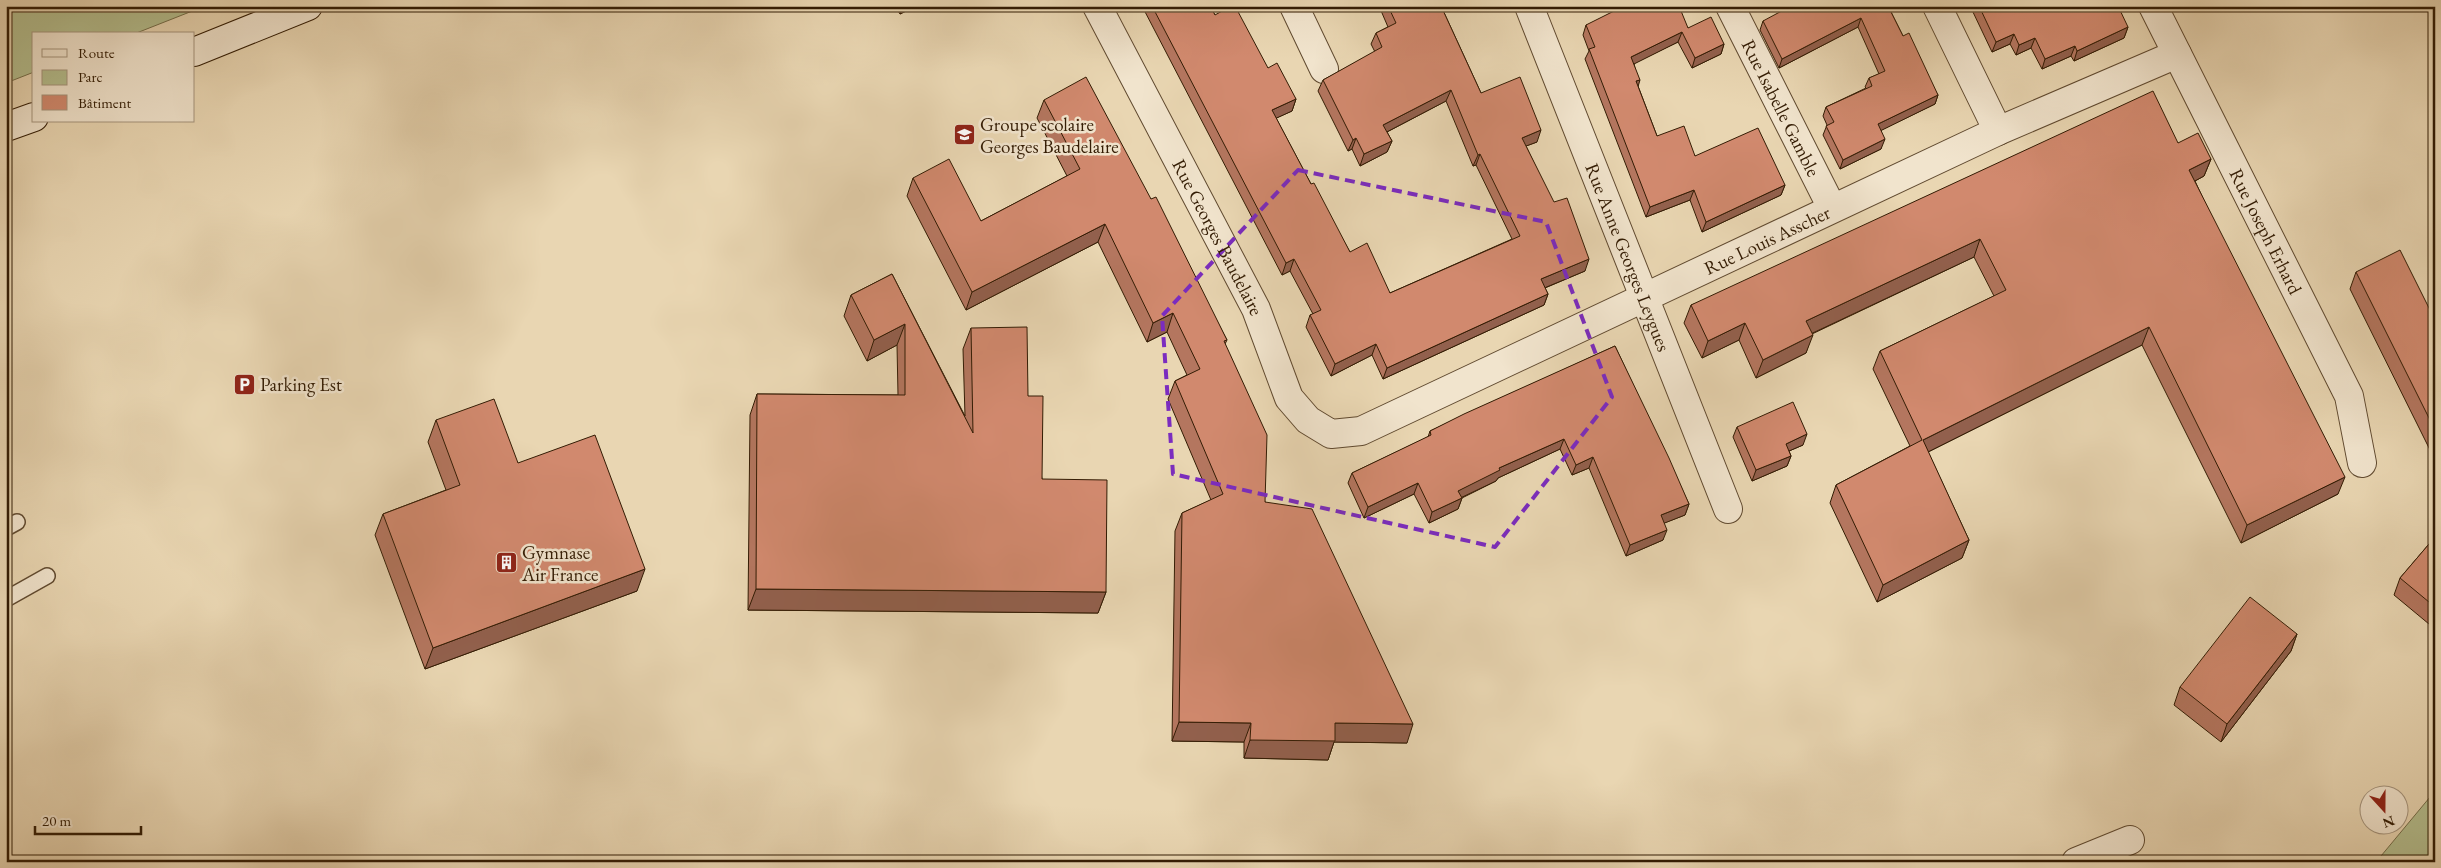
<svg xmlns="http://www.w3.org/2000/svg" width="2441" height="868" font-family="'EB Garamond',serif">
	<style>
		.green { fill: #b4be8e; stroke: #746d49 }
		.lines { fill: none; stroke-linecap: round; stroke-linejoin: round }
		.service-casing { stroke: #604a30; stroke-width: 18 }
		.minor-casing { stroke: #604a30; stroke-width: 30 }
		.secondary-casing { stroke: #331c04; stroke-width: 30 }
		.service { stroke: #f1e4cd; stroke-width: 15 }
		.minor { stroke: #f1e4cd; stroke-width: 28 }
		.secondary { stroke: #f1e4cd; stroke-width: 28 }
		.wall { fill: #b4765f; stroke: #331c04 }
		.shaded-wall { fill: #92604d; stroke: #331c04 }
		.building { fill: #d1896e; stroke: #331c04 }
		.marked { fill: none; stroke: #7b2cbf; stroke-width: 4; stroke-dasharray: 10 6; stroke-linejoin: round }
		.labels { text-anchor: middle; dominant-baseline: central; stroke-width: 5; stroke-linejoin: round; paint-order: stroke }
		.street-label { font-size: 19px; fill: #331c04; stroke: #f1e4cd }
		.poi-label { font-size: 19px; fill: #331c04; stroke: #f1e4cd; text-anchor: start }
	</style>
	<rect width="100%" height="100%" fill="#e9d6b2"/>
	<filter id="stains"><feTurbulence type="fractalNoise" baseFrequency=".004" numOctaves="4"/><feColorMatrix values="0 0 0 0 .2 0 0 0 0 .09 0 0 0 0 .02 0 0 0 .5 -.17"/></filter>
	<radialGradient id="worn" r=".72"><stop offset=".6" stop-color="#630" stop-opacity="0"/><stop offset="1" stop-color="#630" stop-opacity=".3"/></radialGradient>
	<path class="green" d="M6,6h199l-71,28h-100v38l-28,11z
		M2435,791v71h-59z"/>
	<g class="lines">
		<defs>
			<path id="service" d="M6,528l11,-6
				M6,599l41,-23"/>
			<g id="minor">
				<path id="s1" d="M1097,6l159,303 33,89 19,22 23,14 30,-3 637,-300 179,-77"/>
				<path d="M1294,6l30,63"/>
				<path id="s2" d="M1529,6l199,503"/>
				<path id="s3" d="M1730,6l102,202"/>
				<path d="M1937,6l61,125"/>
				<path id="s4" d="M2153,6l196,390 13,67"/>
				<path d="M2076,862l54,-22"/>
			</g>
			<path id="secondary" d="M194,52l114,-46
				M6,127l28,-10"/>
		</defs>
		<use href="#service" class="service-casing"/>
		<use href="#minor" class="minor-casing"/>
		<use href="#secondary" class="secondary-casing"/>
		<use href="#service" class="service"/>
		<use href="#minor" class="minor"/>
		<use href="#secondary" class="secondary"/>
	</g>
	<path class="wall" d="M895,6h21l-16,8z
		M1142,6h68l5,9 53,53 28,31 -4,12 -16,7 35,66 39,68 40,41 122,-54 -36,-74 -3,1 -27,-65 -59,31 5,9 -5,11 -27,14 -8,-17 -4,2 -30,-60 5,-11 52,-28 -4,-8 5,-11 12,-6 -9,-21h62l40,87 56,49 -11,4 59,125 -40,17 3,6 -4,11 -161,74 -11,-24 -41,21 -25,-49 4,-12 3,-1 -23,-43 -8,4z
		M1888,6l15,30 35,59 -3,9 -54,26v19l-41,20 -17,-34 4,-10 -4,-9 3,-9 40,-19 -1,-1 4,-9 10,-4 -21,-47 -79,41 -19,-38 3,-9z
		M1973,6h92l2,5 61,16 -4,11 -50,23 -3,-5 -29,13 -11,-21 -15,7 -6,-11 -18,8 -20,-42z
		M1586,25l102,3 36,16 -3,10 -29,14 -14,-26 -44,21 4,23 19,50 38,20 90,29 -4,10 -79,37 -12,-32 -44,17 -61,-158 4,-8 -6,-16z
		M1044,100l107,99 76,141 -2,4 40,158 142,241 -73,-1 -6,18 -84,-2v-16l-72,-1 3,-210 7,-18 29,-13 -43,-101 7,-18 12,-6 -20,-43 -20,10 -49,-100 -132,68 -59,-114 6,-18 68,43 86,-45 -30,-58z
		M2178,143l33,16 -7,17 -9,5 143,313 -97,49 -99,-198 -214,107 41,88 -7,18 -85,44 -47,-99 6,-18 74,-39 -37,-77 7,-18 114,-55 -20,-39 -162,77 -6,19 -50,25 -17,-38 -37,18 -18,-35 7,-18z
		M2356,272l79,48v140l-85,-171z
		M892,274l73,142 -2,-67 8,-21 57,68 14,83 64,113 -8,21 -350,-3 2,-195 7,-21 141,1 -1,-50 -30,16 -23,-45 7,-21z
		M1615,346l74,158 -4,11 -21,8 -1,17 -37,16 -37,-88 -17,7 -12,-26 -62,29 -2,3 -34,17 -4,11 -29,14 -15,-29 -50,24 -16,-35 4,-10 76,-36 2,-6z
		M436,420l82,43 119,128 -212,78 -50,-134 8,-21 63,-24 -18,-48z
		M1737,427l66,18 -14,6 2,5 -4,10 -35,15 -19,-44z
		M2435,537v92l-41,-34 6,-17z
		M2297,634l-6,17 -70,91 -47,-37 6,-18z"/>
	<path class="shaded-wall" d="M903,6h13l-16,8z
		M1861,18l-3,9 -79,41 3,-9z
		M2128,27l-4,11 -50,23 3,-10z
		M1682,32l-4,10 -50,25 3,-10z
		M2014,34l-4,10 -18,8 4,-10z
		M2035,38l-4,10 -15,7 3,-10z
		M1724,44l-3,10 -29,14 3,-10z
		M2075,46l-4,10 -29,13 3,-10z
		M1640,80l-3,10 -1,-9z
		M1451,90l-5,11 -67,35 4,-11z
		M1938,95l-3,9 -61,30 4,-10z
		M1296,99l-4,12 -24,11 4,-12z
		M1541,130l-4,12 -19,7 4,-11z
		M1356,138l-4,11 -4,2 5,-11z
		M1885,139l-4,10 -41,20 3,-9z
		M1392,141l-5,11 -27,14 4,-12z
		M1480,154l-4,11 -3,1 5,-11z
		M2211,159l-7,17 -22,12 7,-18z
		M1785,185l-4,10 -79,37 4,-10z
		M1694,190l-4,10 -44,17 4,-10z
		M1105,224l-7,18 -132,68 6,-18z
		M1980,239l-6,18 -174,82 6,-18z
		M1294,259l-4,12 -8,4 4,-12z
		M1589,259l-4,12 -48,20 4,-12z
		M1548,294l-4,11 -161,74 4,-11z
		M1173,313l-6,19 -20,10 6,-19z
		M1745,323l-6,17 -37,18 6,-17z
		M905,324l-8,21 -30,16 7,-21z
		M2149,327l-7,18 -226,113 7,-18z
		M1813,335l-7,18 -50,25 7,-18z
		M1376,344l-4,11 -41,21 4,-12z
		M1807,434l-4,11 -21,9 4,-10z
		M1564,439l-4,10 -62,29 -2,3 -42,20 4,-10 41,-23z
		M1791,456l-4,10 -35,15 4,-11z
		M1593,457l-4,11 -17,7 4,-10z
		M2345,477l-7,17 -97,49 6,-18z
		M1418,483l-4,11 -50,24 4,-11z
		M1462,498l-4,11 -29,14 3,-11z
		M1689,504l-4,11 -28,11 4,-11z
		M1667,530l-4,10 -37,16 4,-11z
		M1969,540l-7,18 -85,44 6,-17z
		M645,569l-8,22 -212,78 8,-21z
		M756,589l350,3 -8,21 -350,-3z
		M2297,634l-6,17 -70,91 6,-18z
		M1179,722l72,1 -7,19 -72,-1z
		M1335,723l78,1 -6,19 -73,-1 -6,18 -84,-2 6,-18z"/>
	<path class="building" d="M1152,6h58l5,9 16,-9h4l33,62 9,-5 19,36 -24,11 39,74 3,-1 36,69 17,-9 23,50 130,-57 -40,-82 -2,1 -27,-65 -68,35 9,16 -28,13 -8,-16 -3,2 -30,-60 59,-33 -6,-14 20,-10 -8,-17h53l40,87 39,-16 21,53 -19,8 32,64 13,-4 22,61 -48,20 7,15 -161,74 -11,-24 -41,20 -25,-49 11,-5 -27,-51 -8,4z
		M1624,6h55l9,22 23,-11 13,27 -29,14 -13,-26 -51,25 9,23 -4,1 21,55 27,-10 11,30 63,-28 27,57 -79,37 -12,-32 -44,17 -61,-158 6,-2 -9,-22z
		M1791,6h97l15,30 6,-3 29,62 -60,29 7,15 -42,21 -17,-34 8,-4 -8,-15 46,-21 -3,-8 16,-7 -24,-53 -79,41 -19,-38z
		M1979,6h86l2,5 10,-5h41l10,21 -51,24 -2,-5 -30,13 -10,-21 -16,7 -5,-11 -18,8z
		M1086,77l65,122 5,-2 71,143 -3,1 43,94 -2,67 47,7 101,215 -78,-1v18l-85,-1 1,-17 -72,-1 3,-209 41,-19 -48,-113 25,-12 -27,-56 -20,10 -48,-99 -133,68 -59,-114 36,-19 32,62 99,-52 -36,-69z
		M2153,91l25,52 20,-10 13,26 -22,11 156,307 -98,48 -98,-198 -226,113 46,100 -86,45 -47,-100 86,-45 -42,-89 126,-61 -26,-51 -174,82 7,14 -50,25 -18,-37 -37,18 -17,-36z
		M2400,250l35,70v110l-79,-158z
		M892,274l81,159 -2,-105 56,-1 1,69h15l-1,83 65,1 -1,112 -350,-3 1,-195 148,1v-71l-31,16 -23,-45z
		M1615,346l54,112 20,46 -28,11 6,15 -37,15 -37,-88 -17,8 -12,-26 -65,29 1,2 -42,21 4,7 -30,14 -14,-29 -50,24 -16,-34 79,-38 -1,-4 34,-17z
		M494,399l24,64 77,-28 50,134 -212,79 -50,-134 77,-29 -24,-65z
		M1793,402l14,32 -21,10 5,12 -35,14 -19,-43z
		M2435,537v70l-35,-29z
		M2250,597l47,37 -70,90 -47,-37z"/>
	<path class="marked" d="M1298,170l248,52 66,175 -117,150 -322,-73 -11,-158z"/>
	<defs>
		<symbol id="school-square" viewBox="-11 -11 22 22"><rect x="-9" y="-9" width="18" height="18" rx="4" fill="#8f2418" stroke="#f1e4cd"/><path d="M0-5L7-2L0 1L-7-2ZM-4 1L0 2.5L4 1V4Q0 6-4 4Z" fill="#fff"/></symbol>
		<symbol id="parking-square" viewBox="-11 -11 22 22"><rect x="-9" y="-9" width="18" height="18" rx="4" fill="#8f2418" stroke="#f1e4cd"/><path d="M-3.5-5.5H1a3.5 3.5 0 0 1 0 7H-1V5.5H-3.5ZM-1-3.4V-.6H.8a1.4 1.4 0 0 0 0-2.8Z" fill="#fff"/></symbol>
		<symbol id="building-square" viewBox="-11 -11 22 22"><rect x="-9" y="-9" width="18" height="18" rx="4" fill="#8f2418" stroke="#f1e4cd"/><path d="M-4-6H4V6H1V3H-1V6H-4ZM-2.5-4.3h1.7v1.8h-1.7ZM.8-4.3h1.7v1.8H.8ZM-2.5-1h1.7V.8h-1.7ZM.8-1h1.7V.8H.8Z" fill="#fff"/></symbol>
	</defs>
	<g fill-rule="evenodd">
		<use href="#school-square" x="952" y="122" width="25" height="25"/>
		<use href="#parking-square" x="232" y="372" width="25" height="25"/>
		<use href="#building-square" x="494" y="550" width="25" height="25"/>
	</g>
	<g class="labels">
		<g class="street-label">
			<text stroke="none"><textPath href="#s3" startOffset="114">Rue Isabelle Gamble</textPath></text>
			<text stroke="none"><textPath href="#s4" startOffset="252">Rue Joseph Erhard</textPath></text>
			<text stroke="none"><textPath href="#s1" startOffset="261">Rue Georges Baudelaire</textPath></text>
			<text stroke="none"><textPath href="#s1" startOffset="972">Rue Louis Asscher</textPath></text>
			<text stroke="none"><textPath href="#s2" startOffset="270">Rue Anne Georges Leygues</textPath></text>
		</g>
		<g class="poi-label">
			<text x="980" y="124">Groupe scolaire<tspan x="980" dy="22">Georges Baudelaire</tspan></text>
			<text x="260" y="384">Parking Est</text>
			<text x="522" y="552">Gymnase<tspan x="522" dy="22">Air France</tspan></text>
		</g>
	</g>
	<rect width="2441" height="868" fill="none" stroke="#e9d6b2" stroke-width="25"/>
	<rect x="8" y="8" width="2426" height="853" fill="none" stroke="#331c04" stroke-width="2.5"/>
	<rect x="12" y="12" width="2416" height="843" fill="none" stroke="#331c04"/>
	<rect x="32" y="32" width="162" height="90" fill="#f1e4cd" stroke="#a5947d"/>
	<rect x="42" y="49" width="25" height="8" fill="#f1e4cd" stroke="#a5947d"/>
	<text x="78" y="58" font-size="15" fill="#331c04">Route</text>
	<rect x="42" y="70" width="25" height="15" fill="#b4be8e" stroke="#a5947d"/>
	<text x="78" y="82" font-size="15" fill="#331c04">Parc</text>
	<rect x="42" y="95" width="25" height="15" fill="#d1896e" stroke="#a5947d"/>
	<text x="78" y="108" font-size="15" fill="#331c04">Bâtiment</text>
	<g transform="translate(2384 810) rotate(159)"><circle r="24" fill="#f1e4cd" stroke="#a5947d"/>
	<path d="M0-4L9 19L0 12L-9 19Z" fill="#8f2418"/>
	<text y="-8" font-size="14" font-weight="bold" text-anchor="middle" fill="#331c04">N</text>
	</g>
	<path d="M35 826v8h106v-8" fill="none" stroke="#331c04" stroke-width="2.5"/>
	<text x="42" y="826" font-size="15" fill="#331c04" stroke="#f1e4cd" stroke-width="4" paint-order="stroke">20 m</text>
	<rect width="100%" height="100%" filter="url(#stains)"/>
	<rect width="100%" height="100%" fill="url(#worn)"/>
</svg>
